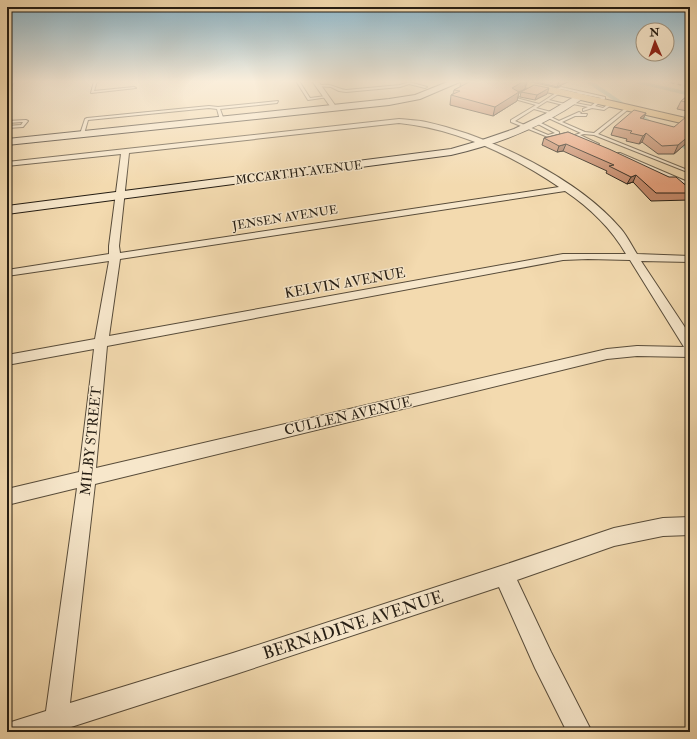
<svg xmlns="http://www.w3.org/2000/svg" width="697" height="739" font-family="'IM FELL Double Pica',serif">
	<style>
		.lines { fill: none; stroke-linecap: round; stroke-linejoin: round }
		.canal { fill: #9dbba5; fill-rule: evenodd }
		.lane-casing { stroke: #584c3a; stroke-width: 2 }
		.street-casing { stroke: #584c3a; stroke-width: 2 }
		.secondary-casing { stroke: #251d13; stroke-width: 2 }
		.primary-casing { stroke: #251d13; stroke-width: 2 }
		.lane { fill: #f7e7cb; fill-rule: evenodd }
		.street { fill: #f7e7cb; fill-rule: evenodd }
		.secondary { fill: #f7e7cb; fill-rule: evenodd }
		.primary { fill: #eabd78; fill-rule: evenodd }
		.rail { stroke: #251d13; stroke-width: 1.5; stroke-dasharray: 3.5 3.5; stroke-linecap: butt }
		.wall { fill: #c5896a; stroke: #251d13 }
		.shaded-wall { fill: #a06f56; stroke: #251d13 }
		.building { fill: #e59f7b; stroke: #251d13 }
		.labels { text-anchor: middle; dominant-baseline: central; stroke-width: 3; stroke-linejoin: round; paint-order: stroke }
		.far-street-label { font-size: 12px; fill: #251d13; stroke: #f7e7cb }
		.street-label { font-size: 14px; fill: #251d13; stroke: #f7e7cb }
		.near-street-label { font-size: 17px; fill: #251d13; stroke: #f7e7cb }
	</style>
	<rect width="100%" height="100%" fill="#f3daaf"/>
	<filter id="stains"><feTurbulence type="fractalNoise" baseFrequency=".005" numOctaves="4"/><feColorMatrix values="0 0 0 0 .2 0 0 0 0 .09 0 0 0 0 .02 0 0 0 .5 -.17"/></filter>
	<radialGradient id="worn" r=".72"><stop offset=".6" stop-color="#630" stop-opacity="0"/><stop offset="1" stop-color="#630" stop-opacity=".3"/></radialGradient>
	<g class="lines">
		<path class="canal" d="M584,81h8l32,22 -5,1z
			M628,81h12l50,11v4z
			M641,114l49,33v6l-51,-36 -1,-1z"/>
		<defs>
			<path id="lane" d="M12,81h3l-8,11v-3z
				M94,81h3l-3,10 40,-4 2,1 -45,5z
				M296,81h3l11,17 16,-2 2,1 -20,3z
				M409,82l18,5 -2,1 -16,-4 -9,3 -54,5 -7,-1 -8,-4 -14,-1c14,-4 17,2 29,4l54,-5z
				M561,87l44,10v2l-10,7 8,2 7,-5 3,1 -9,6 -12,-2 -9,3v-2l5,-2 -20,-4 2,-1 21,4 10,-8 -20,-4 -4,2 -2,-1 3,-2 -17,-4 -7,3 -2,-1z
				M528,89l1,2 -13,7 23,6 20,-13 1,2 -11,7 20,5 -2,1 -20,-5 -11,7 19,5v2l-21,-6 -19,12 33,14 7,-2 -19,-10 3,-1 20,10v2l-11,3 -37,-15v-2l25,-15 -25,-7z
				M278,101l-1,2 -57,6 4,11 -2,1 -2,-1 -3,-11 -8,-1 -121,12 -4,14 -2,1 -2,-1 5,-15 2,-1 122,-12 9,1z
				M627,107l3,1 -32,26 92,37v2l-96,-38 -10,-1 -4,1 19,9 -3,1 -21,-10 6,-2 -35,-16 3,-1 10,5 20,-9 2,1 -1,1h7l-1,2h-11l-13,6 23,10 9,1z
				M26,120l2,1 -5,6 -16,1v-2l14,-1 2,-3 -16,1v-2z
				M618,153h2l70,30v3l-72,-31z"/>
			<path id="street" d="M312,81h6l19,27 -1,1h-4z
				M399,119c9,1 18,1 27,3 64,14 152,56 195,107 6,7 11,17 16,25l53,2v6l-49,-1 49,74v22l-53,-1 -30,3 -512,125 -25,219 163,-50 271,-88 110,-37 49,-10 27,-1v18l-27,1 -49,10 -97,34 34,72 41,80h-25l-32,-64 -36,-81 -266,88 -165,53 -1,4h-60l1,-9 38,-12 31,-223 -70,17v-16l72,-17 15,-123 -87,16v-10l88,-16 14,-78 -102,15v-6l102,-16v-8l12,-92 -114,12v-4zM399,123c58,6 111,31 160,64l-439,66 -1,-7 10,-93zM565,191c25,17 46,37 61,63h-63l-454,82 11,-77zM588,259l42,1 54,87 -47,-1 -30,3 -511,119 11,-122 456,-86z"/>
			<path id="secondary" d="M450,81h12l-42,18 -31,6 -382,40v-6l382,-40 26,-4z
				M579,94l5,3 -2,2c-40,28 -83,45 -131,56l-444,59v-8l444,-57 31,-9 32,-11 31,-15z"/>
			<path id="primary" d="M507,81h18l165,38v6l-179,-41z"/>
		</defs>
		<use href="#lane" class="lane-casing"/>
		<use href="#street" class="street-casing"/>
		<use href="#secondary" class="secondary-casing"/>
		<use href="#primary" class="primary-casing"/>
		<use href="#lane" class="lane"/>
		<use href="#street" class="street"/>
		<use href="#secondary" class="secondary"/>
		<use href="#primary" class="primary"/>
		<path class="rail" d="M664,81l26,6"/>
	</g>
	<path class="wall" d="M461,81h66l-2,8 -6,3 -2,9 -24,15 -43,-11 1,-10 2,-1 1,-4 6,-3z
		M533,81h37l-13,6z
		M521,92l26,2 -12,6 -15,-3z
		M690,94v23l-5,-1 2,-5 -10,-2 4,-8z
		M646,113l-3,6 47,21 -16,14h-16l-16,-12 -3,2 -13,-3 1,-2 -16,-4 3,-8z
		M568,132l122,57v11l-39,1 -18,-19 -6,2 -21,-11 1,-2 -44,-20 -6,1 -15,-7 2,-7z"/>
	<path class="shaded-wall" d="M524,81h3l-2,8 -6,3 -2,9 -24,15 2,-9 17,-19z
		M559,81h11l-13,6z
		M549,88l-2,6 -12,6 2,-5z
		M646,113l-4,8 -2,-3z
		M646,133l-4,9 -3,2 4,-8z
		M690,135v5l-16,14 4,-9z
		M566,144l-3,7 -6,1 2,-6z
		M636,175l-3,7 -6,2 4,-7z"/>
	<path class="building" d="M471,81h53l-12,7 7,4 -24,15 -44,-12 9,-4 -6,-1z
		M534,85l15,3 -12,7 -16,-3z
		M690,94v9l-9,-2z
		M634,110l12,3 -6,5 34,9 12,-10h4v18l-12,10 -16,1 -16,-13 -3,3 -13,-3 2,-2 -18,-4z
		M568,132l41,17 60,28h7l14,12v4h-34l-20,-18 -5,2 -22,-11 5,-1 -48,-21 -7,2 -15,-8z"/>
	<linearGradient id="sky" x2="0" y2="1"><stop stop-color="#8ab7cd"/><stop offset="0.44" stop-color="#faeedb"/><stop offset="1" stop-color="#faeedb" stop-opacity="0"/></linearGradient>
	<rect width="697" height="185" fill="url(#sky)"/>
	<g class="labels">
		<g class="far-street-label">
			<text transform="translate(299 173) rotate(-7)">MCCARTHY AVENUE</text>
			<text transform="translate(285 218) rotate(-9)">JENSEN AVENUE</text>
		</g>
		<g class="street-label">
			<text transform="translate(345 283) rotate(-10)">KELVIN AVENUE</text>
			<text transform="translate(348 416) rotate(-13)">CULLEN AVENUE</text>
			<text transform="translate(91 441) rotate(-84)">MILBY STREET</text>
		</g>
		<g class="near-street-label">
			<text transform="translate(353 625) rotate(-18)">BERNADINE AVENUE</text>
		</g>
	</g>
	<rect width="697" height="739" fill="none" stroke="#f3daaf" stroke-width="24"/>
	<rect x="8" y="8" width="681" height="723" fill="none" stroke="#251d13" stroke-width="2"/>
	<rect x="12" y="12" width="673" height="715" fill="none" stroke="#251d13"/>
	<g transform="translate(655 42) rotate(358)"><circle r="19" fill="#f7e7cb" stroke="#a39681"/>
	<path d="M0-3L7 15L0 10L-7 15Z" fill="#8f2418"/>
	<text y="-6" font-size="11" font-weight="bold" text-anchor="middle" fill="#251d13">N</text>
	</g>
	<rect width="100%" height="100%" filter="url(#stains)"/>
	<rect width="100%" height="100%" fill="url(#worn)"/>
</svg>
